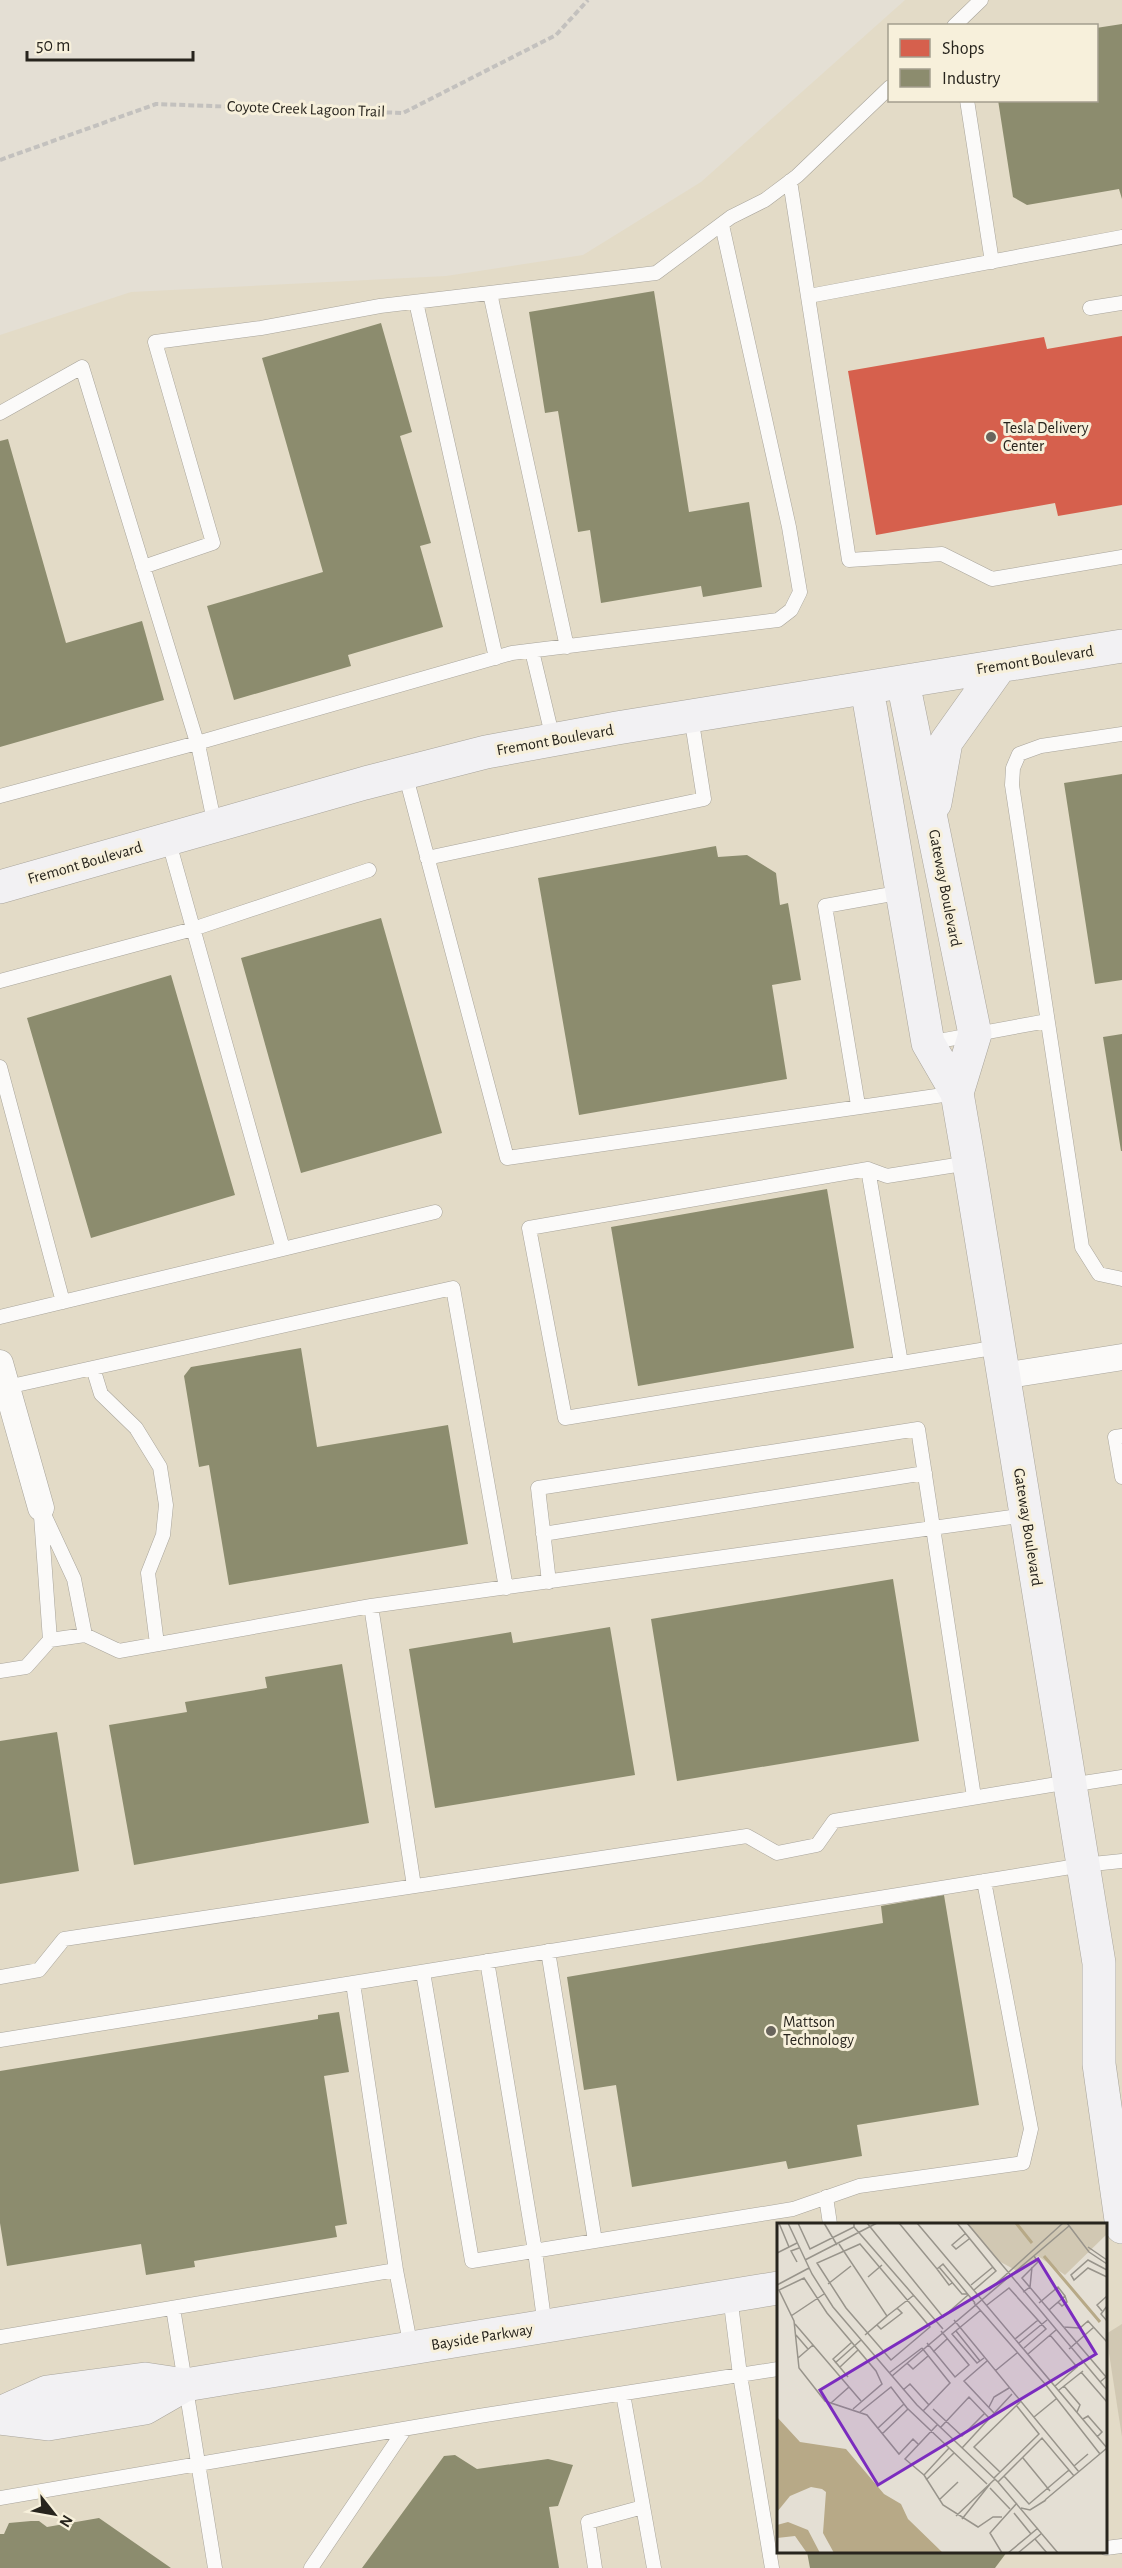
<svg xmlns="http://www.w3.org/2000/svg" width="1122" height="2568" font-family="'Alegreya Sans',sans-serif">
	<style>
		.built { fill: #e3dbc7; fill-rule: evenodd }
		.green { fill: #d1c8b3 }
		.shops { fill: #d6604d }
		.industry { fill: #8c8c6e }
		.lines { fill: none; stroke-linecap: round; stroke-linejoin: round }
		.lane-casing { stroke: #a8a49b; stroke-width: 15 }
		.street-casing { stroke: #a8a49b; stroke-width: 27 }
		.secondary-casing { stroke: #a8a49b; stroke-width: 34 }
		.path { stroke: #c3c1be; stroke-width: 4; stroke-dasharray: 6 3; stroke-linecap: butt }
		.lane { stroke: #fbfaf9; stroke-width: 14 }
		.street { stroke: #fbfaf9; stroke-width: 26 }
		.secondary { stroke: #f2f1f3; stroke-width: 33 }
		.poi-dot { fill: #69655d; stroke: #f7f0db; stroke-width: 2 }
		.labels { text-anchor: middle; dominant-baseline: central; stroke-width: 6; stroke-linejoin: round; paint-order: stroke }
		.street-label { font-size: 16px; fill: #27241d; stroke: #f7f0db }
		.poi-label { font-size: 16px; fill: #27241d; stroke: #f7f0db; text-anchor: start }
		.inset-river { fill: none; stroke: #b7a987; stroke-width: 3 }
		.inset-road { fill: none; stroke: #98948b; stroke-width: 1.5 }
		.view { fill: #7b2cbf; fill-opacity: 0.15; stroke: #7b2cbf; stroke-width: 3 }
		.inset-edge { fill: none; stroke: #27241d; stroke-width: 3 }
	</style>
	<rect width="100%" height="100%" fill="#e4dfd4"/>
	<path class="built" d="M905,0h217v2568h-1122v-2233l131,-43 315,-16 137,-21 118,-73zM890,26h206v74h-206zM778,2224h328v328h-328z"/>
	<path class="green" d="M1122,2324v113l-16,-103z"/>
	<path class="shops" d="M1122,336v169l-64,11 -3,-13 -179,32 -28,-164 196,-34 3,12z"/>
	<path class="industry" d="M1122,24v175l-3,-10 -92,16 -14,-8 -15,-97h98v-72z
		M654,291l35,221 60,-10 13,85 -59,10 -2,-11 -100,17 -11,-73 -12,2 -20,-121 -13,2 -16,-101z
		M381,323l31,109 -12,4 31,107 -11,3 23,81 -95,28 3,11 -117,34 -27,-94 116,-34 -61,-214z
		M8,439l58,204 76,-22 22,79 -164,47v-306z
		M1122,774v206l-27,4 -31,-201z
		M716,846l2,11 29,-2 29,18 4,32 8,-2 13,77 -29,5 15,94 -208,36 -41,-237z
		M381,918l61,215 -141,40 -60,-215z
		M171,975l64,220 -144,43 -64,-220z
		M1122,1034v117h-1l-18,-114z
		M827,1189l27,159 -216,38 -27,-159z
		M301,1348l16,99 131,-22 20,119 -239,41 -20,-120 -10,2 -15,-91 7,-9z
		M893,1579l26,162 -242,40 -26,-162z
		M610,1627l25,148 -200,33 -26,-159 102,-17 2,11z
		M342,1664l27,159 -235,42 -25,-140 78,-13 -2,-10 82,-14 -2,-11z
		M57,1732l22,139 -79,13v-143z
		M944,1895l35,210 -122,20 5,31 -74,13 -2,-8 -154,26 -16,-102 -32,5 -17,-113 316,-54 -2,-17z
		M339,2012l10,60 -25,4 23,148 -12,2 2,11 -143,24 1,6 -49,8 -5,-31 -134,22 -7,-43v-152l318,-52v-4z
		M455,2455l22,14 71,-10 25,6 -15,41 -9,1 10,61h-197l82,-112z
		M99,2518l72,50h-171v-34h4l5,-11 22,-2h8l8,6z
		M807,2552h200l-12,16h-185z"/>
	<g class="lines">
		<defs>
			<path id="lane" d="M954,26l27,-26
				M967,100l25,162
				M790,181l59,379 93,-6 50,25 130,-22
				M490,293l77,354
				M809,296l313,-59
				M416,302l80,356
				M1090,308l32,-5
				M0,413l82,-46 117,382 16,77
				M143,567l70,-24 -58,-201 106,-14 119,-22 276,-33 75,-56 34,-17 32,-24 93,-89
				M532,651l21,88
				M1122,734l-81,12 -22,8 -6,14 -1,17 70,462 17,27 23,5
				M405,773l102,385 450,-65
				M0,796l197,-53 315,-90 266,-33 13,-10 9,-18 -11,-65 -67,-302
				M427,858l277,-59 -13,-83
				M0,981l193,-52 176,-59
				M928,1043l119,-22
				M0,1067l63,235
				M858,1105l-33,-199 78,-14
				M969,1163l-82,13 -19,-7 -339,59 36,190 434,-71
				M868,1169l33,194
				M283,1249l152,-37
				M0,1317l283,-68 -115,-410
				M93,1368l8,26 35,34 24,39 6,38 -3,30 -15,38 9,71
				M7,1387l446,-99 53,300
				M1122,1436l-7,1 7,40
				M41,1508l33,71 11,56
				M41,1516l9,124
				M543,1534l382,-61
				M549,1582l-11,-94 380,-59 56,368
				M371,1606l43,280
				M0,1671l26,-4 24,-27 35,-5 34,16 252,-45 655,-91
				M1070,1785l52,-8
				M548,1951l47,290
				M487,1961l48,290 10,76
				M423,1972l49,289 321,-52 66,-23 164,-23 8,-34 -47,-248
				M0,1977l39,-7 25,-31 683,-103 30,17 40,-8 17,-24 235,-39
				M353,1983l43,287 15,78
				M0,2040l1083,-175 39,-4
				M826,2197l4,27
				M730,2296l10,79 32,193
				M173,2308l42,260
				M0,2337l396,-67
				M623,2394l31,174
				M0,2498l479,-82 299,-47
				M1106,2548l16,-2
				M311,2568l94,-139
				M595,2568l-7,-46 55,-15"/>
			<path id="street" d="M0,1363l41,145
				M1003,1376l119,-19"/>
			<path id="secondary" d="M903,682l72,352 -18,59
				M867,688l61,355 29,50 12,70 130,800v101l23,163
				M935,803l11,-61 54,-76
				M0,887l365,-104 121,-31 131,-24 505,-82
				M0,2413l47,-21 98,-13 40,6 593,-97
				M0,2418l48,6 97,-16 40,-23"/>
		</defs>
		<use href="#lane" class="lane-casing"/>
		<use href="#street" class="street-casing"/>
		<use href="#secondary" class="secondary-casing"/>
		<path class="path" d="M0,160l156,-56 247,9 153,-78 32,-35"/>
		<use href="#lane" class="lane"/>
		<use href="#street" class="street"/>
		<use href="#secondary" class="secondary"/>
	</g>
	<g class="poi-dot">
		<circle cx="991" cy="437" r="6"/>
		<circle cx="771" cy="2031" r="6"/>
	</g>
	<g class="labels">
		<g class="street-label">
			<text transform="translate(306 109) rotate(2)">Coyote Creek Lagoon Trail</text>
			<text transform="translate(1035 660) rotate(-9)">Fremont Boulevard</text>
			<text transform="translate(555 740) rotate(-10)">Fremont Boulevard</text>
			<text transform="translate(85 863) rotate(-16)">Fremont Boulevard</text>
			<text transform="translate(945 888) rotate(79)">Gateway Boulevard</text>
			<text transform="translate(1028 1527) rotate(81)">Gateway Boulevard</text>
			<text transform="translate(482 2337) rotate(-9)">Bayside Parkway</text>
		</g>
		<g class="poi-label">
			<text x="1003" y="428">Tesla Delivery<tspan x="1003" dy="18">Center</tspan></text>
			<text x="783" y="2022">Mattson<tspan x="783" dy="18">Technology</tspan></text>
		</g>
	</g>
	<g transform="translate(777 2223)">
		<rect width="330" height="330" fill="#e4dfd4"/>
		<path d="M330,0v11l-42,41 -27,-19 -19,16 -22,-12 -30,-36z" fill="#d1c8b3"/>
		<path d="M0,194l23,25 46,7 38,45 17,10 7,15 35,34h-109l-11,-20 3,-41 -4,-3 -11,-2 -21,9 -13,16zM11,299l20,8 12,23h-13l-12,-17 -18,2v-13z" fill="#b7a987"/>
		<path class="inset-river" d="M239,0l16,20M267,33l56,66"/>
		<path class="inset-road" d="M2,0l10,24M11,0l24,51 21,33 84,98 81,77 60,71M21,0l12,26 44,-22v-4M47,0l13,22M90,0l76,94 25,-22M122,0l38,46 6,-5 32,39M140,0l190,225M180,0l39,48 -22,19M190,0l140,167M290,0l22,29 18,12M77,4l89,102M189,10l-14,12 4,4 13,-10M62,21l48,72 -22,19M83,21l70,83 -39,33 -45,-52 -29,-45zM311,24l19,13M0,30l20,-10M257,33l4,6 -16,16 84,99 -6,5M28,37l72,-37M20,39l-6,-11 8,-3M162,44l23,27h5M160,46l12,16 3,-2M330,47l-19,-10 -17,15 3,5 14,-12 19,9M91,54l14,-12M51,61l23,-18M0,62l32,-17M194,62l22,-18M212,67l74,-67M246,69l7,-5 2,-20M281,79l4,4 5,-4 -2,-6M197,80l72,82 54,69M262,80l19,-16 7,9 -16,14M210,82l22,-17 37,41 -22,19M330,83l-6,8 6,7M204,87l-29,24 25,29 7,-5M325,88l-5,-6 10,-9M14,93l33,-22M110,93l27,-21M177,97l125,152M18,101l66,77M100,102l4,4 21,-16 -5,-5M286,104l17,1 8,-7 19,21M179,108l24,30M19,112l12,14M273,112l27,32 -22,19M238,116l23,-19M150,120l28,34 14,-12 -28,-34M242,120l28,-23M145,125l28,35 -27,28M292,126l25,-22M156,129l14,-13M251,131l28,-24M21,135l15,-13M210,138l-23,20 31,33M58,140l26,-23M130,140l6,6 15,-13M63,144l18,-17M218,148l22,-18M304,149l26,30M112,150l33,-25M115,153l177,-150M71,154l-15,-18 19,-17M287,163l16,19 -3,7M126,167l7,-6 19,21M282,167l24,-19M54,180l18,-16M212,184l5,-10 15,-9M76,186l29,-25 -6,-13 -49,-58 -23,-35 -25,12 15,31 5,47 26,33 42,14 32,39 14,-15 5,5M156,186l29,27 23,-23M83,189l31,-25 16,21 80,76M257,194l22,-18M306,196l5,-3 14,16 -5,5M101,205l26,-24M163,205l29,-31 21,22M105,211l26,-25M172,225l-25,27 19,30 35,22 15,-10h9M185,225l50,-54M246,235l27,33M297,243l14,-12M223,249l-26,-25 47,-46M147,252l-19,-16 32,-34M227,253l25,28 40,-34M217,255l45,-44 -23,-29M149,257l28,-27M221,259l44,-44 32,38M213,265l20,21M162,277l19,-18M268,277l62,-52M244,285l9,2 16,-10M237,290l17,21M179,293l39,-37M185,296l28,-35M258,316l12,14M225,330l-12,-20 27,-30M231,330l30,-25M241,330l24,-20"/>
		<path class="view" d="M261,36l58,95 -218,131 -58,-95z"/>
		<rect width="330" height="330" class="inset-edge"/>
	</g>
	<rect x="888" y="24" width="210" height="78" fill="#f7f0db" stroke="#a49e8f" stroke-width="1.5"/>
	<rect x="900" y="39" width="30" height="18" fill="#d6604d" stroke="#a49e8f" stroke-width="1.5"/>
	<text x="942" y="54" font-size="18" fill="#27241d">Shops</text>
	<rect x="900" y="69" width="30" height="18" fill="#8c8c6e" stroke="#a49e8f" stroke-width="1.5"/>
	<text x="942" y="84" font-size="18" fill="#27241d">Industry</text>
	<g transform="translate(54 2514) rotate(121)" stroke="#f7f0db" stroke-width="4.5" paint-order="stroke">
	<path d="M0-4.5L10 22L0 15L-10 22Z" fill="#27241d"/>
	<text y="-9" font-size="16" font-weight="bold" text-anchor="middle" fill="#27241d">N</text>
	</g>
	<path d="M27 51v9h166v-9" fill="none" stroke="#27241d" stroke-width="3"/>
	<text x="36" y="51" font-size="18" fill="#27241d" stroke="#f7f0db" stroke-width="4.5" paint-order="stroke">50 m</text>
</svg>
